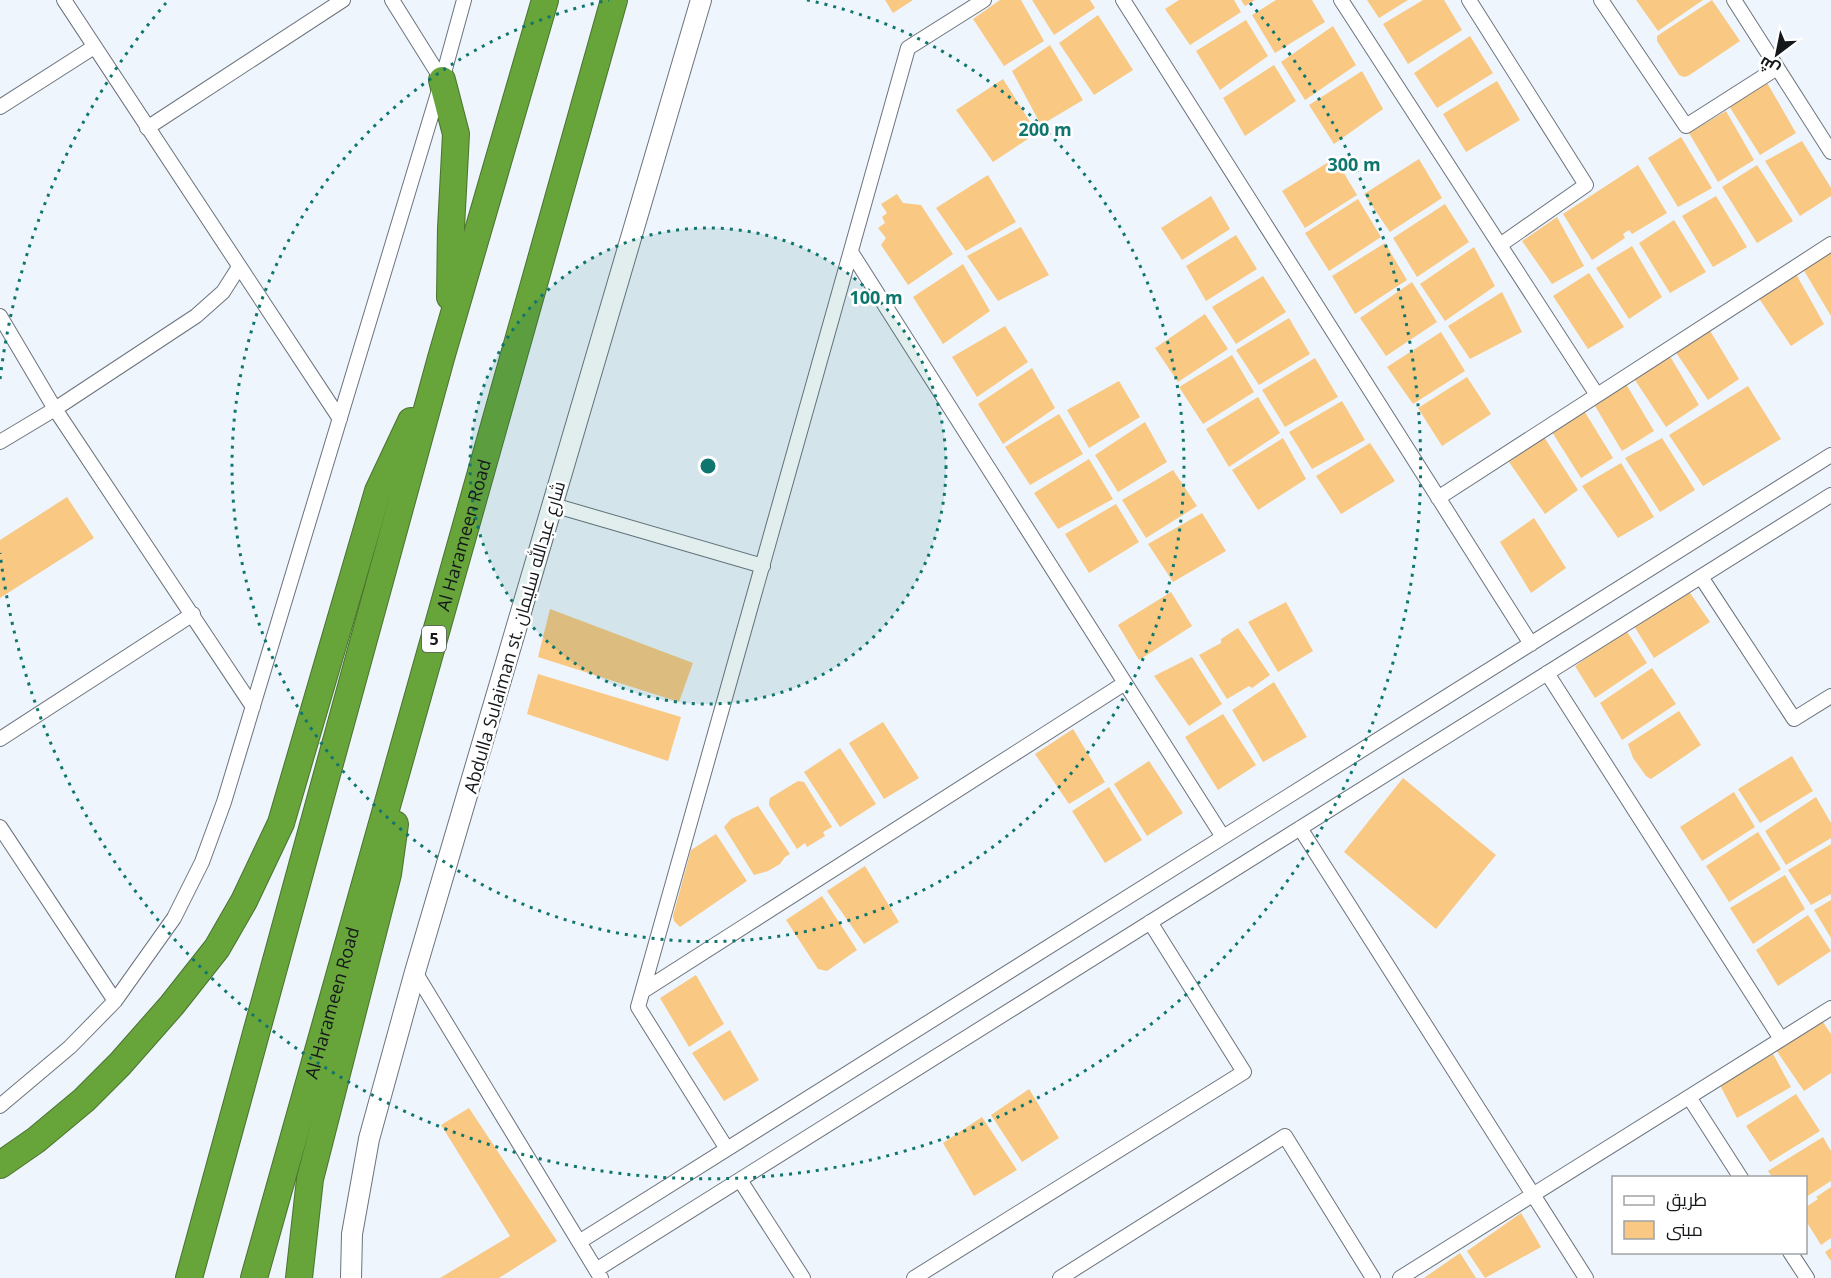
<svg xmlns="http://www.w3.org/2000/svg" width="1831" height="1278" font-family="'Open Sans',Cairo,sans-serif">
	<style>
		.building { fill: #f9c882 }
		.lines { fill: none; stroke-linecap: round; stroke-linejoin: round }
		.street-casing { stroke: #6c737c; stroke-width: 16 }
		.secondary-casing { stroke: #6c737c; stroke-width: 22 }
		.highway-casing { stroke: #4a732f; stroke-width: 28 }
		.street { stroke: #fff; stroke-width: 14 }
		.secondary { stroke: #fff; stroke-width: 20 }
		.highway { stroke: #67a43a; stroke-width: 26 }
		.ring { fill: none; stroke: #0f766e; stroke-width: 3; stroke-dasharray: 3 6 }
		.labels { text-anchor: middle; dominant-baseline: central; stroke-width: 5; stroke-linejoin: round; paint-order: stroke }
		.shield { fill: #fff; stroke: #5b5d5f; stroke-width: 1.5 }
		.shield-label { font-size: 16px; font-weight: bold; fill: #15181b }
		.street-label { font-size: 18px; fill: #15181b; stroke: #fff }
		.centre { fill: #0f766e; stroke: #fff; stroke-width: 3 }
		.ring-label { font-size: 18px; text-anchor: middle; font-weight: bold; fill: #0f766e; stroke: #fff; stroke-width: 5; stroke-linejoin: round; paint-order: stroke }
	</style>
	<rect width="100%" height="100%" fill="#eef5fd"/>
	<path class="building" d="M885,0h28l-20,13z
		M1000,0h21l23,41 -40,25 -31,-47z
		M1032,0h58l5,8 -41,27z
		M1179,0h55l7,12 -51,33 -25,-36z
		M1241,0h14l-10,6z
		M1276,0h36l13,22 -50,31 -23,-38z
		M1367,0h41l-29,18z
		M1423,0h21l18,30 -54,34 -25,-40z
		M1636,0h67l-45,31z
		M1712,0l28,41 -52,35 -4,1 -5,-2 -22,-34v-5z
		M1098,15l35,55 -39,25 -35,-52z
		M1246,20l22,36 -48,34 -24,-39z
		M1333,26l23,39 -51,35 -24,-38z
		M1470,36l23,37 -56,35 -23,-35z
		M1050,45l33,55 -42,25 -29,-54z
		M1274,65l22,36 -51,35 -22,-38z
		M1362,71l21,38 -49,35 -25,-39z
		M1003,79l34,54 -44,29 -37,-52z
		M1497,81l23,39 -54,32 -23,-38z
		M1766,81l30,52 -36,22 -31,-49z
		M1726,111l28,49 -36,22 -29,-49z
		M1681,137l31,51 -34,19 -30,-49z
		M1802,141l29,47v8l-31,20 -35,-55z
		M1335,158l22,37 -52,33 -23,-37z
		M1419,159l23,39 -52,34 -26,-38z
		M1638,165l29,48 -35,21 -3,-4 -6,4 2,4 -33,22 -29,-46z
		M1757,165l36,56 -36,22 -35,-56z
		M988,175l28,47 -50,29 -30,-43z
		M897,194l6,9 18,2 32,49 -45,31 -27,-40 5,-7 -8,-10 7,-5 -3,-6 5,-4 -6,-9z
		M1211,196l19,33 -48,31 -21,-32z
		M1716,196l31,51 -34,20 -31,-51z
		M1358,199l23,38 -52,34 -24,-38z
		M1445,204l24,38 -52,35 -24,-39z
		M1557,217l27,49 -32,18 -30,-43z
		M1674,220l32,52 -36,21 -31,-50z
		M1021,227l28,48 -51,26 -31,-45z
		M1236,235l21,34 -51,32 -20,-35z
		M1385,243l22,37 -52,34 -23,-38z
		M1632,246l30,51 -33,22 -33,-51z
		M1474,247l21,39 -50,35 -25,-37z
		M1831,251v65l-28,-47z
		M963,264l27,47 -47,33 -30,-47z
		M1589,273l35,54 -36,22 -35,-53z
		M1796,274l28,50 -33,22 -33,-49z
		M1263,276l23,36 -50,32 -24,-37z
		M1412,282l25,40 -51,34 -26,-38z
		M1502,292l20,40 -52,27 -22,-33z
		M1205,314l23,35 -50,33 -23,-34z
		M1289,318l21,36 -51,31 -23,-35z
		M1005,326l23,36 -51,35 -25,-40z
		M1709,329l30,50 -31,21 -33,-49z
		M1441,332l24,39 -52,33 -26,-37z
		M1668,353l31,52 -33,22 -33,-50z
		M1232,355l22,37 -51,32 -24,-37z
		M1315,358l23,39 -53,30 -23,-37z
		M1032,368l23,40 -52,36 -25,-40z
		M1467,377l24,37 -49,32 -24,-38z
		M1119,381l21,36 -51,31 -22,-38z
		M1626,384l28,47 -32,20 -27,-45z
		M1748,386l33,53 -78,47 -34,-51z
		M1258,397l22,36 -51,34 -23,-38z
		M1342,401l23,39 -53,29 -23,-37z
		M1583,409l30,49 -32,20 -29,-46z
		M1059,414l24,40 -53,31 -25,-38z
		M1145,422l22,40 -49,30 -23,-37z
		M1544,437l34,53 -33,24 -36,-52z
		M1283,438l23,41 -48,31 -26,-40z
		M1662,438l33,52 -35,22 -35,-54z
		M1370,443l25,38 -54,33 -25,-38z
		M1089,459l24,40 -55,30 -24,-36z
		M1621,463l33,54 -36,21 -36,-52z
		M1173,470l24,36 -51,32 -24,-38z
		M67,497l27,41 -94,60v-58z
		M1116,504l23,38 -50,31 -24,-39z
		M1202,513l24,38 -53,31 -25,-38z
		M1534,518l32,50 -35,25 -31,-51z
		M1688,590l22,32 -56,36 -20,-32z
		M1171,592l21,34 -53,34 -21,-35z
		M1286,602l27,49 -35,21 -30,-50z
		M550,609l143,54 -14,39 -141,-45z
		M1238,628l32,47 -18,13 -3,-2 -22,13 -28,-44 22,-12v-4z
		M1626,630l21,33 -52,35 -20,-32z
		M1192,657l30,47 -33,22 -35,-50z
		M1652,668l24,36 -54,36 -22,-37z
		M538,674l143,43 -13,44 -141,-47z
		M1274,682l33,55 -44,25 -31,-52z
		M1679,711l22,34 -50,34 -5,-3 -13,-18 -5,-14z
		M1223,714l33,51 -38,25 -33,-53z
		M883,722l36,56 -35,21 -35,-56z
		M1073,729l32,53 -36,22 -34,-50z
		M840,748l36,56 -36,23 -36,-55z
		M1792,756l21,35 -53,32 -22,-34z
		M1149,761l34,52 -36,23 -33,-52z
		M1403,778l93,77 -60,74 -92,-77z
		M798,781l6,1 28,45 -9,5 2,4 -18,11 -2,-4 -8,6 -28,-44v-3l1,-4z
		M1109,787l33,53 -37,23 -33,-52z
		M1734,792l21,35 -53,34 -22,-34z
		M1816,797l15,26v15l-45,27 -21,-34z
		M758,806l32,48 -5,3 -5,7 -12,7 -14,4 -30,-48 7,-8z
		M1758,832l23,37 -52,33 -23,-36z
		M716,834l31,47 -67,46 -6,-6 -1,-5 18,-66z
		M1831,844v50l-20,11 -23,-35z
		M865,866l34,56 -35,22 -37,-53z
		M1785,875l20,34 -52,35 -23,-36z
		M822,896l35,54 -30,21 -9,-2 -32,-49z
		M1831,900v38l-17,-28z
		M1808,915l23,36 -53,35 -22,-36z
		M696,975l28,49 -35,23 -29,-49z
		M1821,1019l10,15v39l-27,18 -28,-41z
		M730,1030l29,50 -35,21 -32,-48z
		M1773,1054l18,33 -54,31 -17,-33z
		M1029,1089l30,49 -37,24 -31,-47z
		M1796,1094l24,37 -50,31 -24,-36z
		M469,1108l88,133 -58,37h-59l70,-42 -69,-111z
		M982,1117l35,53 -43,26 -31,-53z
		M1823,1137l8,14v30l-25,16v-19h-33l-5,-7z
		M1831,1187v51l-10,7 -15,-24v-14l12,-8 -2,-2z
		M1521,1213l20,34 -56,31 -18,-27z
		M1831,1248v13l-6,-9z
		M1460,1253l16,25h-52z"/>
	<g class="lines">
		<defs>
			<path id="street" d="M64,0l276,419
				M392,0l50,80
				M1123,0l408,644
				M1341,0l256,395
				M1469,0l117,185 -86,60
				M1601,0l85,126 91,-58
				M1734,0l97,152
				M0,107l94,-60
				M147,128l196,-128
				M851,252l372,585
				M0,316l55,93 198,298
				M0,442l55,-33 141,-93 27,-24 16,-25
				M1438,498l393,-254
				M553,505l210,61
				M1701,577l93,142 37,-23
				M1547,673l234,366
				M0,739l193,-125
				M0,827l115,174
				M1300,828l286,450
				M415,972l186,306
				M643,991l482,-308
				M1689,1097l52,81
				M0,1106l70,-59 45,-46 59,-83 28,-56 22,-60 218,-722 22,-80
				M727,1149l-89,-142 270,-959 76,-48
				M740,1180l63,98
				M579,1242l1252,-787
				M1790,1252l17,26
				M596,1270l1235,-775
				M914,1278l330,-206 -94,-150
				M1060,1278l225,-142 88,142
				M1400,1278l431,-270"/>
			<path id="secondary" d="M351,1278l1,-44 17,-95 46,-167 286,-972"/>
			<g id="highway">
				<path d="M442,80l14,54 -5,94 -1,69"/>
				<path d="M0,1165l36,-25 48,-40 36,-36 52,-59 45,-57 27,-47 37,-78 97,-332 33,-70"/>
				<path d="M189,1278l252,-920 104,-358"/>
				<path id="s1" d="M254,1278l360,-1278"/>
				<path d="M299,1278l11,-99 78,-305 7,-50"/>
			</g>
		</defs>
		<use href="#street" class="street-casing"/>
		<use href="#secondary" class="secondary-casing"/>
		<use href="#highway" class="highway-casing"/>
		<use href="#street" class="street"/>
		<use href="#secondary" class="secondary"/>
		<use href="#highway" class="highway"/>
	</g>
	<circle cx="708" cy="466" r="238" fill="#0f766e" fill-opacity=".12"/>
	<g class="ring">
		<circle cx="708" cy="466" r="238"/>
		<path d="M807 0A476 476 0 1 1 609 0"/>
		<path d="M0 379A713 713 0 0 1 166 3M1250 3A713 713 0 1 1 0 553"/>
	</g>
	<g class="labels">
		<rect class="shield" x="422" y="626" width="24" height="26" rx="4.5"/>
		<g class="shield-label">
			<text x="434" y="639">5</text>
		</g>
		<g class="street-label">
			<text stroke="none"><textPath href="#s1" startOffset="772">Al Harameen Road</textPath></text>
			<text transform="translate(514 637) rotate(-74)">Abdulla Sulaiman st. شارع عبدالله سليمان</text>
			<text stroke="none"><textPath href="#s1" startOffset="286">Al Harameen Road</textPath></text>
		</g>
	</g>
	<circle cx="708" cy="466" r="9" class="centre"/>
	<g class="ring-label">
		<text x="1045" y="136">200 m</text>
		<text x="1354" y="171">300 m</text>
		<text x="876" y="304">100 m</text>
	</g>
	<rect x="1612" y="1176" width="195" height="78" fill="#ffffff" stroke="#a1a3a4" stroke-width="1.5"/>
	<rect x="1624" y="1196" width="30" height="9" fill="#ffffff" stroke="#a1a3a4" stroke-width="1.5"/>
	<text x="1666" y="1206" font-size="18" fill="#15181b">طريق</text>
	<rect x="1624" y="1221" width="30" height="18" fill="#f9c882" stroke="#a1a3a4" stroke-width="1.5"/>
	<text x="1666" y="1236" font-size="18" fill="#15181b">مبنى</text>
	<g transform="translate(1777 54) rotate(212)" stroke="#ffffff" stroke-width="4.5" paint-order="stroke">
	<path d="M0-4.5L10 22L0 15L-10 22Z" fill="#15181b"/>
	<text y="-9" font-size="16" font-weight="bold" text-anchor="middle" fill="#15181b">ش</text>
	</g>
</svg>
